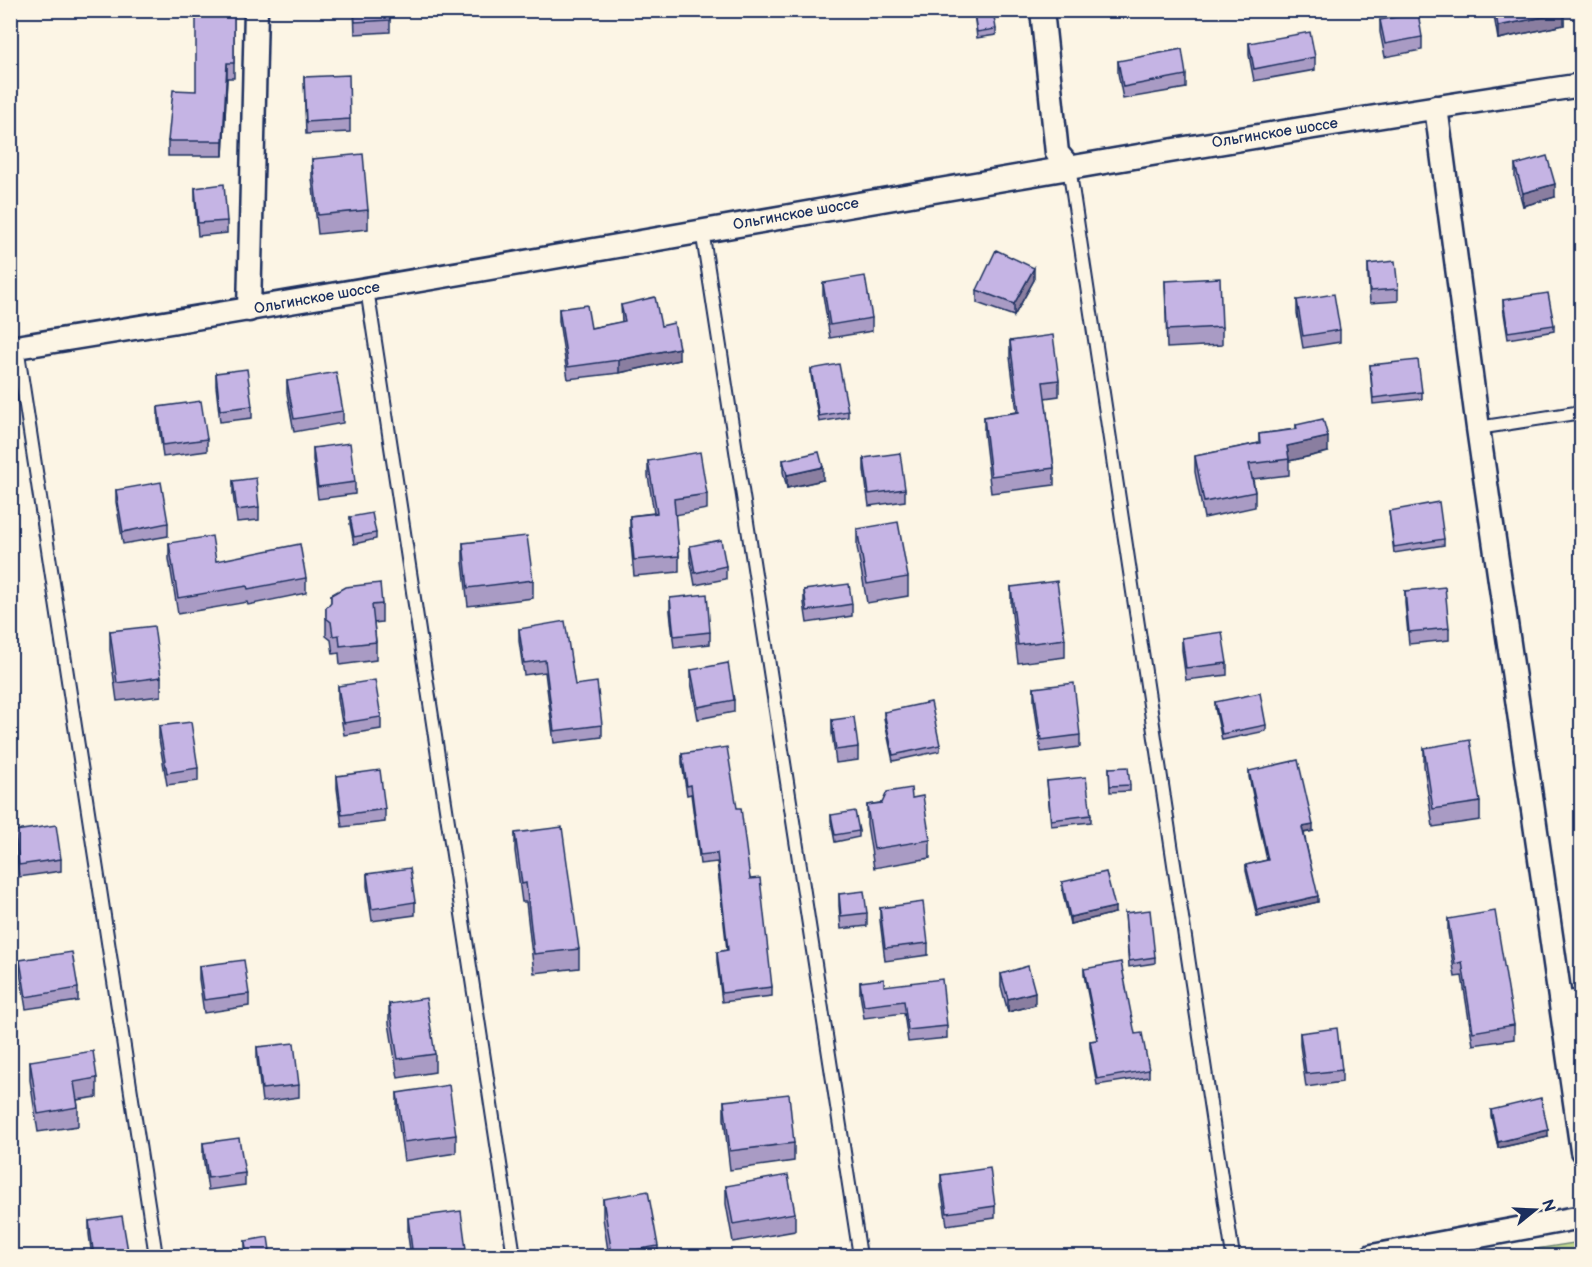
<svg xmlns="http://www.w3.org/2000/svg" width="1592" height="1267" font-family="'Balsamiq Sans',sans-serif">
	<style>
		.green { fill: #c1d88e; stroke: #6e8476; stroke-width: 1.5 }
		.lines { fill: none; stroke-linecap: round; stroke-linejoin: round }
		.service-casing { stroke: #1b2f5e; stroke-width: 16 }
		.minor-casing { stroke: #1b2f5e; stroke-width: 27 }
		.service { stroke: #fcf5e5; stroke-width: 12 }
		.minor { stroke: #fcf5e5; stroke-width: 22 }
		.wall { fill: #a99bc4; stroke: #1b2f5e; stroke-width: 1.5 }
		.shaded-wall { fill: #8a7ea0; stroke: #1b2f5e; stroke-width: 1.5 }
		.building { fill: #c5b4e4; stroke: #1b2f5e; stroke-width: 1.5 }
		.labels { text-anchor: middle; dominant-baseline: central; stroke-width: 4.5; stroke-linejoin: round; paint-order: stroke }
		.street-label { font-size: 15px; fill: #1b2f5e; stroke: #fcf5e5 }
	</style>
	<rect width="100%" height="100%" fill="#fcf5e5"/>
	<filter id="ink" filterUnits="userSpaceOnUse"><feTurbulence type="fractalNoise" baseFrequency=".0167" numOctaves="2"/><feDisplacementMap in="SourceGraphic" scale="12" xChannelSelector="R" yChannelSelector="G"/><feConvolveMatrix kernelMatrix="1 2 1 2 8 2 1 2 1" color-interpolation-filters="sRGB"/></filter>
	<g filter="url(#ink)">
		<path class="green" d="M1580,1242l1,14h-89z"/>
		<g class="lines">
			<defs>
				<path id="service" d="M1069,167l164,1089
					M702,230l158,1026
					M367,289l147,967
					M17,347l139,909
					M1478,428l104,-16
					M1560,999l22,-3"/>
				<path id="minor" d="M1042,10l15,143 12,14
					M1436,107l42,321 104,723
					M249,310l7,-300
					M10,348c525,-83 1046,-184 1572,-263
					M1372,1256l210,-39"/>
			</defs>
			<use href="#service" class="service-casing"/>
			<use href="#minor" class="minor-casing"/>
			<use href="#service" class="service"/>
			<use href="#minor" class="minor"/>
		</g>
		<path class="wall" d="M234,10v68h-7l-4,78h-55v-15l28,-50z
			M354,10h36v22l-35,2z
			M1493,10h70l1,15 -66,14z
			M974,12l22,17v6l-19,3z
			M1380,20l42,17v13l-37,7 -5,-25z
			M1249,43l66,14v13l-61,11 -5,-26z
			M1118,61l68,14v13l-63,11 -5,-26z
			M304,77l46,42v13l-44,2z
			M312,159l56,51v19l-50,5 -6,-56z
			M1515,165l40,32 -32,9 -8,-29z
			M195,188l32,33v12l-29,3 -3,-36z
			M1368,264l30,25v12l-28,2 -2,-27z
			M1034,280l-20,36 -37,-13v-13z
			M1165,281l57,46v18l-55,3z
			M823,283l49,35v13l-42,7 -7,-43z
			M1297,300l43,30v12l-37,6 -6,-35z
			M1503,300l51,25v6l-46,8 -5,-32z
			M621,305l40,21 18,34 -60,13 -51,6 -9,-58v-12l32,19 31,-6z
			M1010,341l49,39v16l-14,2 9,70v17l-63,8 -7,-60v-16l33,-5 -7,-55z
			M1370,365l52,27v7l-49,5z
			M811,369l37,42v6l-29,5 -8,-47z
			M216,373l36,33v12l-32,4 -4,-36z
			M287,381l56,30v12l-49,9 -7,-39z
			M158,407l49,32v12l-44,6 -5,-38z
			M1296,425l32,27 -39,9v14l-36,4 2,13v15l-51,11 -9,-46v-16l64,-13v-9l37,-5z
			M313,448l42,34v12l-37,5 -5,-39z
			M864,458l41,31v12l-36,5 -5,-36z
			M783,460l40,20 -36,8 -4,-16z
			M648,461l59,33v15l-32,6 4,41v16l-45,4 -4,-45v-15l24,-3 -6,-37z
			M233,481l26,26v13l-22,2 -4,-28z
			M116,490l52,33v13l-45,8 -7,-42z
			M1389,511l55,28v6l-50,8z
			M350,517l26,16v6l-22,5 -4,-20z
			M857,529l51,48v19l-41,7 -10,-56z
			M169,543l47,18 90,17v15l-58,12 -1,-3 -69,12 -9,-55z
			M463,543l70,37v18l-65,8 -5,-44z
			M690,546l36,20v13l-31,6 -5,-27z
			M1011,587l54,52v18l-47,6 -7,-57z
			M804,590l48,14v12l-45,7 -3,-20z
			M1405,591l44,37v12l-40,4 -4,-41z
			M331,595l51,9v18l-8,1 2,19v18l-36,5 -1,-12 -6,1 -2,-14 -5,-4v-28l5,-5z
			M670,598l40,34v12l-36,4 -4,-37z
			M519,629l56,56 27,40v12l-48,6 -9,-71 -21,3 -5,-34z
			M110,631l51,46v19l-44,5 -7,-51z
			M1182,638l45,25v12l-41,5 -4,-30z
			M691,670l43,30v12l-36,7 -7,-37z
			M338,686l43,31v12l-37,6 -6,-36z
			M1034,688l46,47v12l-39,5 -7,-51z
			M1215,702l51,23v6l-44,9 -7,-32z
			M884,712l56,33v6l-47,10 -9,-43z
			M10,717l4,25v12l-4,1z
			M832,720l26,27v13l-22,3 -4,-30z
			M159,726l39,42v13l-31,4 -8,-46z
			M1424,748l56,54v18l-47,7 -9,-61z
			M682,754l55,54 13,71 22,108v9l-50,6 -5,-41v-9l10,-2 -10,-88 -17,2 -9,-70 -4,1 -5,-32z
			M1109,768l21,17v6l-20,1z
			M1249,771l64,60 -9,2 14,69 -61,14 -11,-45v-6l21,-5 -18,-83z
			M337,776l48,33v13l-43,5 -5,-39z
			M1047,781l44,34v7l-40,4z
			M912,798l18,42v18l-56,10 -7,-44v-19z
			M831,815l28,16v6l-24,5 -4,-21z
			M15,831l46,28v12l-42,6 -4,-33z
			M515,833l64,116v19l-45,5 -8,-71h-4l-7,-51z
			M367,874l48,28v13l-43,6 -5,-35z
			M1062,882l53,31 -45,11 -8,-35z
			M839,894l28,19v13l-26,3 -2,-23z
			M880,908l48,35v12l-43,6 -5,-41z
			M1125,913l30,44v6l-26,4z
			M1448,919l66,106v14l-41,6 -11,-69 -7,1 -7,-45z
			M20,960l58,28v13l-52,8 -6,-36z
			M199,966l50,28v12l-45,7 -5,-34z
			M1084,969l65,101v7l-52,8 -7,-38v-6l7,-1 -13,-65z
			M1001,974l34,31 -27,7 -7,-26z
			M860,982l24,4 63,40v12l-39,4 -4,-29 -40,5 -4,-24z
			M389,1004l46,50v18l-37,6 -9,-55z
			M1300,1033l42,37v12l-36,5 -6,-42z
			M257,1047l42,38v12l-37,5 -5,-43z
			M30,1061l67,17v19l-20,3 1,7v19l-40,6 -8,-52z
			M397,1093l59,42v18l-52,8 -7,-50z
			M724,1101l70,42v18l-64,9 -6,-51z
			M1491,1110l57,27 -50,11 -7,-32z
			M203,1143l42,30v12l-37,5 -5,-34z
			M941,1175l54,31v12l-48,7 -6,-38z
			M726,1186l69,27v18l-62,11 -7,-38z
			M603,1199l55,47v11h-49l-6,-39z
			M408,1218l59,39h-56l-3,-21z
			M89,1221l40,36h-37l-3,-23z
			M245,1241l26,16h-26z"/>
		<path class="shaded-wall" d="M1564,13v12l-66,14v-13z
			M227,63v15l-4,78v-15z
			M1555,184v13l-32,9v-13z
			M1034,268v12l-20,36v-12z
			M679,348v12l-60,13v-13z
			M1328,437v15l-39,9 -2,-15z
			M823,467v13l-36,8v-13z
			M1313,825v6l-11,2v-6z
			M1318,896v6l-61,14v-6z
			M1115,907v6l-45,11v-7z
			M1035,992v13l-27,7v-13z
			M1548,1130v7l-50,11v-6z"/>
		<path class="building" d="M196,10h38v53h-7l-4,78h-55l5,-51 23,1z
			M354,10h36v10l-35,2z
			M986,10h7l3,19 -19,3 -3,-20z
			M1495,10h68l1,3 -66,13z
			M1418,13l4,24 -37,7 -5,-24z
			M1310,32l5,25 -61,12 -5,-26z
			M1182,49l4,26 -63,12 -5,-26z
			M349,75l1,44 -44,3 -2,-45z
			M363,154l5,56 -50,5 -6,-56z
			M1547,156l8,28 -32,9 -8,-28z
			M224,184l3,37 -29,2 -3,-35z
			M996,250l38,18 -20,36 -37,-14z
			M1395,261l3,28 -28,2 -2,-27z
			M865,276l7,42 -42,7 -7,-42z
			M1220,278l2,49 -55,3 -2,-49z
			M1548,293l6,32 -46,7 -5,-32z
			M1334,294l6,36 -37,6 -6,-36z
			M655,297l6,29 13,-3 5,25 -60,12 -51,7 -9,-58 28,-4 4,23 34,-7 -4,-16z
			M1053,335l6,45 -16,2 11,86 -63,8 -7,-59 35,-5 -9,-71z
			M1418,360l4,32 -49,6 -3,-33z
			M839,364l9,47 -29,5 -8,-47z
			M247,369l5,37 -32,4 -4,-37z
			M336,372l7,39 -49,8 -7,-38z
			M201,401l6,38 -44,6 -5,-38z
			M1323,419l5,18 -41,9 2,13 -40,5 6,28 -51,10 -9,-46 65,-13 -1,-9 38,-5 -1,-4z
			M350,443l5,39 -37,5 -5,-39z
			M700,452l7,42 -33,5 5,57 -45,4 -4,-44 27,-3 -9,-52z
			M819,452l4,15 -36,8 -4,-15z
			M900,453l5,36 -36,5 -5,-36z
			M256,478l3,29 -22,3 -4,-29z
			M161,482l7,41 -45,9 -7,-42z
			M1439,502l5,37 -50,8 -5,-36z
			M372,513l4,20 -22,4 -4,-20z
			M898,522l10,55 -41,7 -10,-55z
			M212,536l4,25 84,-17 6,34 -58,11 -1,-3 -69,12 -9,-55z
			M527,536l6,44 -65,8 -5,-45z
			M721,540l5,26 -31,7 -5,-27z
			M1057,581l8,58 -47,6 -7,-58z
			M380,583l2,21 -10,1 4,37 -36,4 -1,-11 -6,1 -2,-14 -5,-4v-10l5,-6v-7l14,-8z
			M849,584l3,20 -45,7 -3,-21z
			M1445,587l4,41 -40,4 -4,-41z
			M707,594l3,38 -36,4 -4,-38z
			M565,621l10,64 22,-3 5,43 -48,6 -9,-71 -21,3 -5,-34z
			M154,626l7,51 -44,6 -7,-52z
			M1222,632l5,31 -41,5 -4,-30z
			M728,663l6,37 -36,7 -7,-37z
			M375,680l6,37 -37,6 -6,-37z
			M1074,683l6,52 -39,5 -7,-52z
			M1260,693l6,32 -44,9 -7,-32z
			M931,702l9,43 -47,10 -9,-43z
			M10,717l4,25 -4,1z
			M854,717l4,30 -22,3 -4,-30z
			M191,722l7,46 -31,5 -8,-47z
			M1470,740l10,62 -47,7 -9,-61z
			M727,747l10,61h4l9,71 10,-1 12,109 -50,6 -5,-41 11,-2 -11,-97 -17,2 -9,-70 -4,1 -5,-32z
			M1298,760l15,65 -11,2 16,69 -61,14 -11,-45 22,-5 -19,-89z
			M1128,767l2,18 -20,1 -1,-18z
			M380,770l5,39 -43,6 -5,-39z
			M1086,777l5,38 -40,5 -4,-39z
			M911,788l1,10 11,-2 7,44 -56,9 -7,-44 15,-2 5,-11z
			M855,811l4,20 -24,4 -4,-20z
			M56,825l5,34 -42,6 -4,-34z
			M562,827l17,122 -45,5 -8,-71 -4,1 -7,-51z
			M410,868l5,34 -43,7 -5,-35z
			M1106,872l9,35 -45,10 -8,-35z
			M864,891l3,22 -26,3 -2,-22z
			M923,902l5,41 -43,5 -5,-40z
			M1150,910l5,47 -26,4 -4,-48z
			M1495,911l19,114 -41,7 -11,-70 -7,2 -7,-45z
			M72,952l6,36 -52,9 -6,-37z
			M244,960l5,34 -45,6 -5,-34z
			M1121,962l14,72 7,-1 7,37 -52,9 -7,-38 8,-1 -14,-71z
			M1028,966l7,26 -27,7 -7,-25z
			M884,979v7l58,-7 5,47 -39,4 -4,-29 -40,5 -4,-24z
			M426,998l9,56 -37,5 -9,-55z
			M1337,1028l5,42 -36,4 -6,-41z
			M294,1043l5,42 -37,4 -5,-42z
			M93,1051l4,27 -23,4 4,25 -40,7 -8,-53z
			M449,1085l7,50 -52,7 -7,-49z
			M789,1094l5,49 -64,8 -6,-50z
			M1541,1098l7,32 -50,12 -7,-32z
			M239,1138l6,35 -37,5 -5,-35z
			M990,1168l5,38 -48,7 -6,-38z
			M788,1175l7,38 -62,11 -7,-38z
			M648,1191l10,55 -46,8 -9,-55z
			M461,1211l6,46h-54l-5,-39z
			M122,1216l7,41h-35l-5,-36z
			M268,1237l3,20h-24l-2,-16z"/>
	</g>
	<g class="labels">
		<g class="street-label">
			<text transform="translate(1275 133) rotate(-9)">Ольгинское шоссе</text>
			<text transform="translate(796 214) rotate(-10)">Ольгинское шоссе</text>
			<text transform="translate(317 298) rotate(-10)">Ольгинское шоссе</text>
		</g>
	</g>
	<rect width="1592" height="1267" fill="none" stroke="#fcf5e5" stroke-width="36"/>
	<rect x="18" y="18" width="1556" height="1231" fill="none" stroke="#1b2f5e" stroke-width="2" filter="url(#ink)"/>
	<g transform="translate(1535 1210) rotate(72)" stroke="#fcf5e5" stroke-width="4.5" paint-order="stroke">
	<path d="M0-4.5L10 22L0 15L-10 22Z" fill="#1b2f5e"/>
	<text y="-9" font-size="16" font-weight="bold" text-anchor="middle" fill="#1b2f5e">N</text>
	</g>
</svg>
